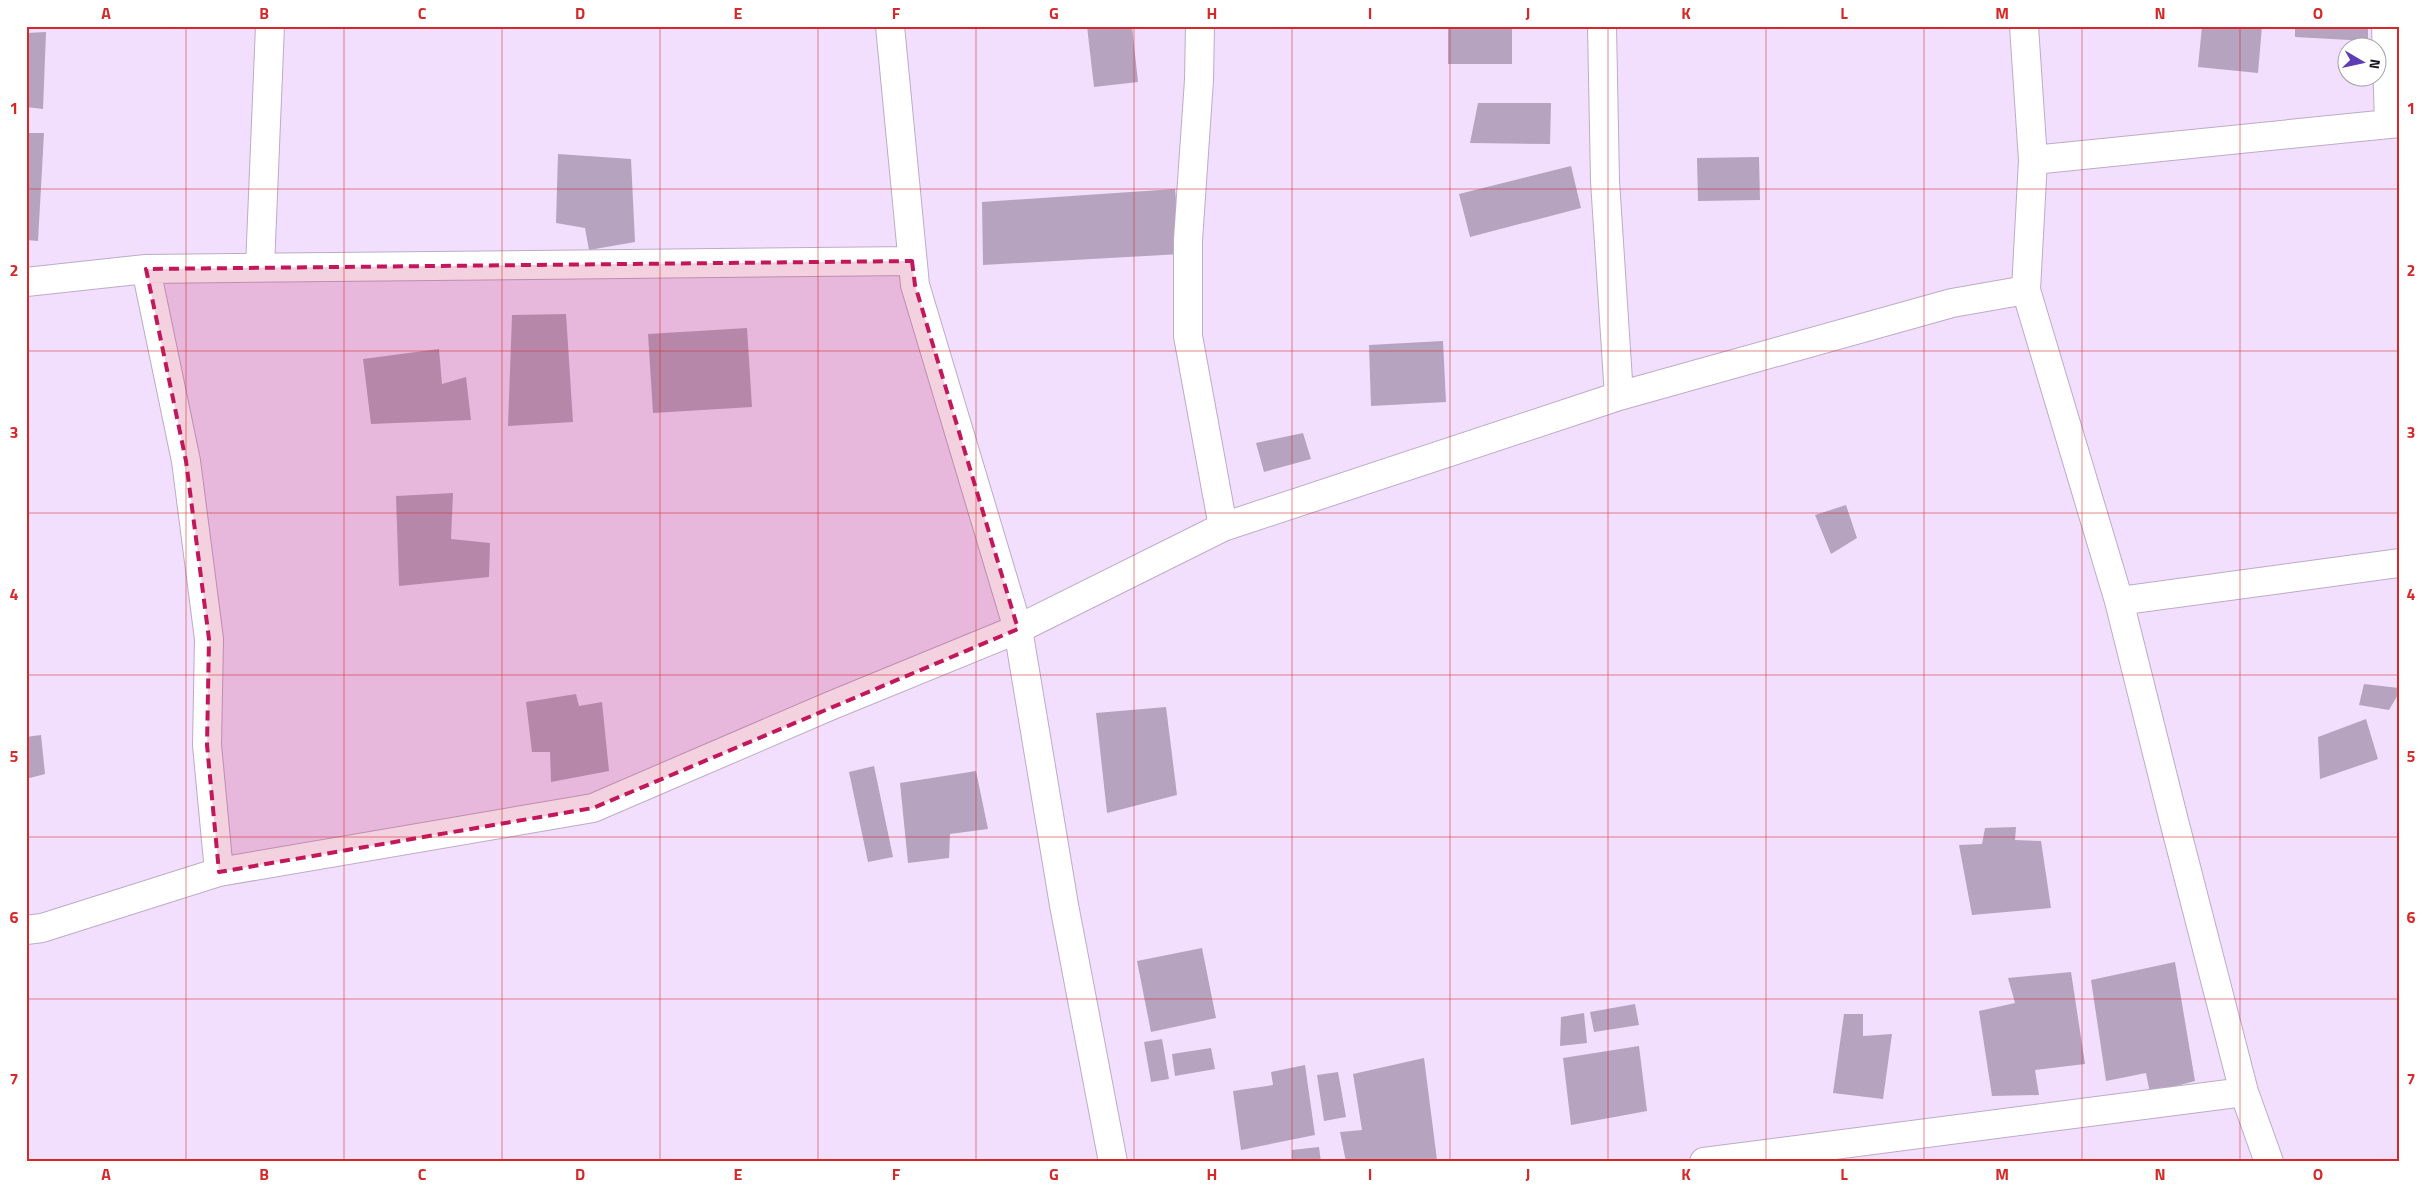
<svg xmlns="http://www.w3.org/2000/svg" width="2425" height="1188" font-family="'Titillium Web',sans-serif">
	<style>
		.building { fill: #b5a3bf }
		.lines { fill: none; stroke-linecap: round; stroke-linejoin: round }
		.street-casing { stroke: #bdabc7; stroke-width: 30 }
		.street { stroke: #fff; stroke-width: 28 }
		.marked { fill: #c2185b; fill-opacity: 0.2; stroke: #c2185b; stroke-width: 4; stroke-dasharray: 10 6; stroke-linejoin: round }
		.grid { fill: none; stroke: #d62828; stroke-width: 1; stroke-opacity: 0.55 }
		.neatline { fill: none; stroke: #d62828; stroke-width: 2 }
		.grid-label { font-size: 16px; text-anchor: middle; font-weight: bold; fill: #d62828 }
	</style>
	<rect width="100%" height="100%" fill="#f2dffd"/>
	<path class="building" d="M1087,26h45l6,56 -44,5z
		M1448,26h64v38h-64z
		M2202,26h60l-4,47 -60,-6z
		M2295,26h73v15l-73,-4z
		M46,32l-3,77 -17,-2v-74z
		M1478,103h73l-1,41 -80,-1z
		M26,133h18l-6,108 -12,-1z
		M558,154l73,5 4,83 -46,8 -4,-22 -29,-5z
		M1759,157l1,43 -62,1 -1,-43z
		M1571,166l10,42 -111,29 -11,-43z
		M1175,189l6,65 -198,11 -1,-63z
		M566,314l7,108 -65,4 4,-111z
		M747,328l5,79 -99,6 -5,-79z
		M1443,341l3,61 -75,4 -2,-61z
		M439,349l3,35 24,-7 5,43 -100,4 -8,-65z
		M1303,433l8,26 -47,13 -8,-29z
		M453,493l-2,46 39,4 -1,34 -90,9 -3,-90z
		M1846,505l11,33 -26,16 -16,-39z
		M2364,684l35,4v5l-10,17 -30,-5z
		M576,694l3,12 23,-4 7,69 -58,11 -1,-30h-18l-6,-50z
		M1166,707l11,88 -70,18 -11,-100z
		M2366,719l12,40 -58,20 -2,-42z
		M41,735l4,39 -19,5v-42z
		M874,766l19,91 -25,5 -19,-90z
		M976,771l12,58 -38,5 -1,24 -41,5 -8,-80z
		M2016,827l-1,13 26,1 10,67 -79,7 -13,-70 23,-1 3,-16z
		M1202,948l14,70 -65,14 -14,-71z
		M2175,962l20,119 -45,12 -4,-20 -40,8 -15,-101z
		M2071,972l14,92 -50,6 4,25 -47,1 -13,-85 36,-8 -7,-25z
		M1635,1004l4,21 -45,7 -4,-20z
		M1584,1013l3,30 -27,3 1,-29z
		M1844,1014h19v22l29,-2 -9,65 -50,-6z
		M1162,1039l7,40 -18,3 -7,-40z
		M1639,1046l8,65 -76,14 -8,-67z
		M1211,1048l4,21 -40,7 -3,-22z
		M1424,1058l13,102 -9,2h-82l-6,-30 22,-2 -9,-56z
		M1305,1065l10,70 -74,15 -8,-59 40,-6 -2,-13z
		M1338,1072l8,45 -22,4 -7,-46z
		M1319,1147l2,15h-29v-12z"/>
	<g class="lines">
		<defs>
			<path id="street" d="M890,26l25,259 103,344 46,276 49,257
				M1200,26l-1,54 -11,160v96l35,191
				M1602,26l3,155 14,215
				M2024,26l9,134 -7,130 93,311 55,220 70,271 25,70
				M2386,26l3,97
				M2033,160l366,-37
				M260,267l10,-241
				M146,269l40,192 23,178 -2,106 12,127
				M26,282l120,-13 766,-8
				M2119,601l280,-38
				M26,930l16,-2 177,-56 374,-64 237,-102 188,-77 205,-102 396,-131 333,-93 74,-13
				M1704,1162l540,-70"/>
		</defs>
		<use href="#street" class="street-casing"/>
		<use href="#street" class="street"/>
	</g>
	<path class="marked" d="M912,261l3,24 103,344 -425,179 -374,64 -12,-127 2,-106 -23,-178 -40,-192z"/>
	<path class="grid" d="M186,26v1136M344,26v1136M502,26v1136M660,26v1136M818,26v1136M976,26v1136M1134,26v1136M1292,26v1136M1450,26v1136M1608,26v1136M1766,26v1136M1924,26v1136M2082,26v1136M2240,26v1136M26,189h2373M26,351h2373M26,513h2373M26,675h2373M26,837h2373M26,999h2373"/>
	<rect width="2425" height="1188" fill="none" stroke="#ffffff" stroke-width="55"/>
	<g transform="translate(2362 62) rotate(99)"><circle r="24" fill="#ffffff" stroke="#a4a1a6"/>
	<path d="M0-4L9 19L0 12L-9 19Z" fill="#5d3cb4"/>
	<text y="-8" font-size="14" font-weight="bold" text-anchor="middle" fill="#1c1520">N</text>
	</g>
	<rect x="28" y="28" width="2370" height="1132" class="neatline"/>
	<g class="grid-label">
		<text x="106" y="19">A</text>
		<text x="264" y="19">B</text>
		<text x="422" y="19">C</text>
		<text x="580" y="19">D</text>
		<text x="738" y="19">E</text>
		<text x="896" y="19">F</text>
		<text x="1054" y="19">G</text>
		<text x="1212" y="19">H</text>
		<text x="1370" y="19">I</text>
		<text x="1528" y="19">J</text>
		<text x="1686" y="19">K</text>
		<text x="1844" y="19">L</text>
		<text x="2002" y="19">M</text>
		<text x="2160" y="19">N</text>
		<text x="2318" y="19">O</text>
		<text x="14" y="114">1</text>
		<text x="2411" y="114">1</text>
		<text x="14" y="276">2</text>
		<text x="2411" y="276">2</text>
		<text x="14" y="438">3</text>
		<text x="2411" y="438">3</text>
		<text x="14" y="600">4</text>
		<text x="2411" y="600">4</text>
		<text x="14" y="762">5</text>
		<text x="2411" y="762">5</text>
		<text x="14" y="923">6</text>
		<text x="2411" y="923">6</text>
		<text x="14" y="1085">7</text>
		<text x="2411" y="1085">7</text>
		<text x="106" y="1180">A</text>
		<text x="264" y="1180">B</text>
		<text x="422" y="1180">C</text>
		<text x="580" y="1180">D</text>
		<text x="738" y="1180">E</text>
		<text x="896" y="1180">F</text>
		<text x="1054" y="1180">G</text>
		<text x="1212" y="1180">H</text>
		<text x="1370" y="1180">I</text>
		<text x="1528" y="1180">J</text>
		<text x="1686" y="1180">K</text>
		<text x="1844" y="1180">L</text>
		<text x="2002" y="1180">M</text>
		<text x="2160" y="1180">N</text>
		<text x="2318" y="1180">O</text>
	</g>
</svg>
